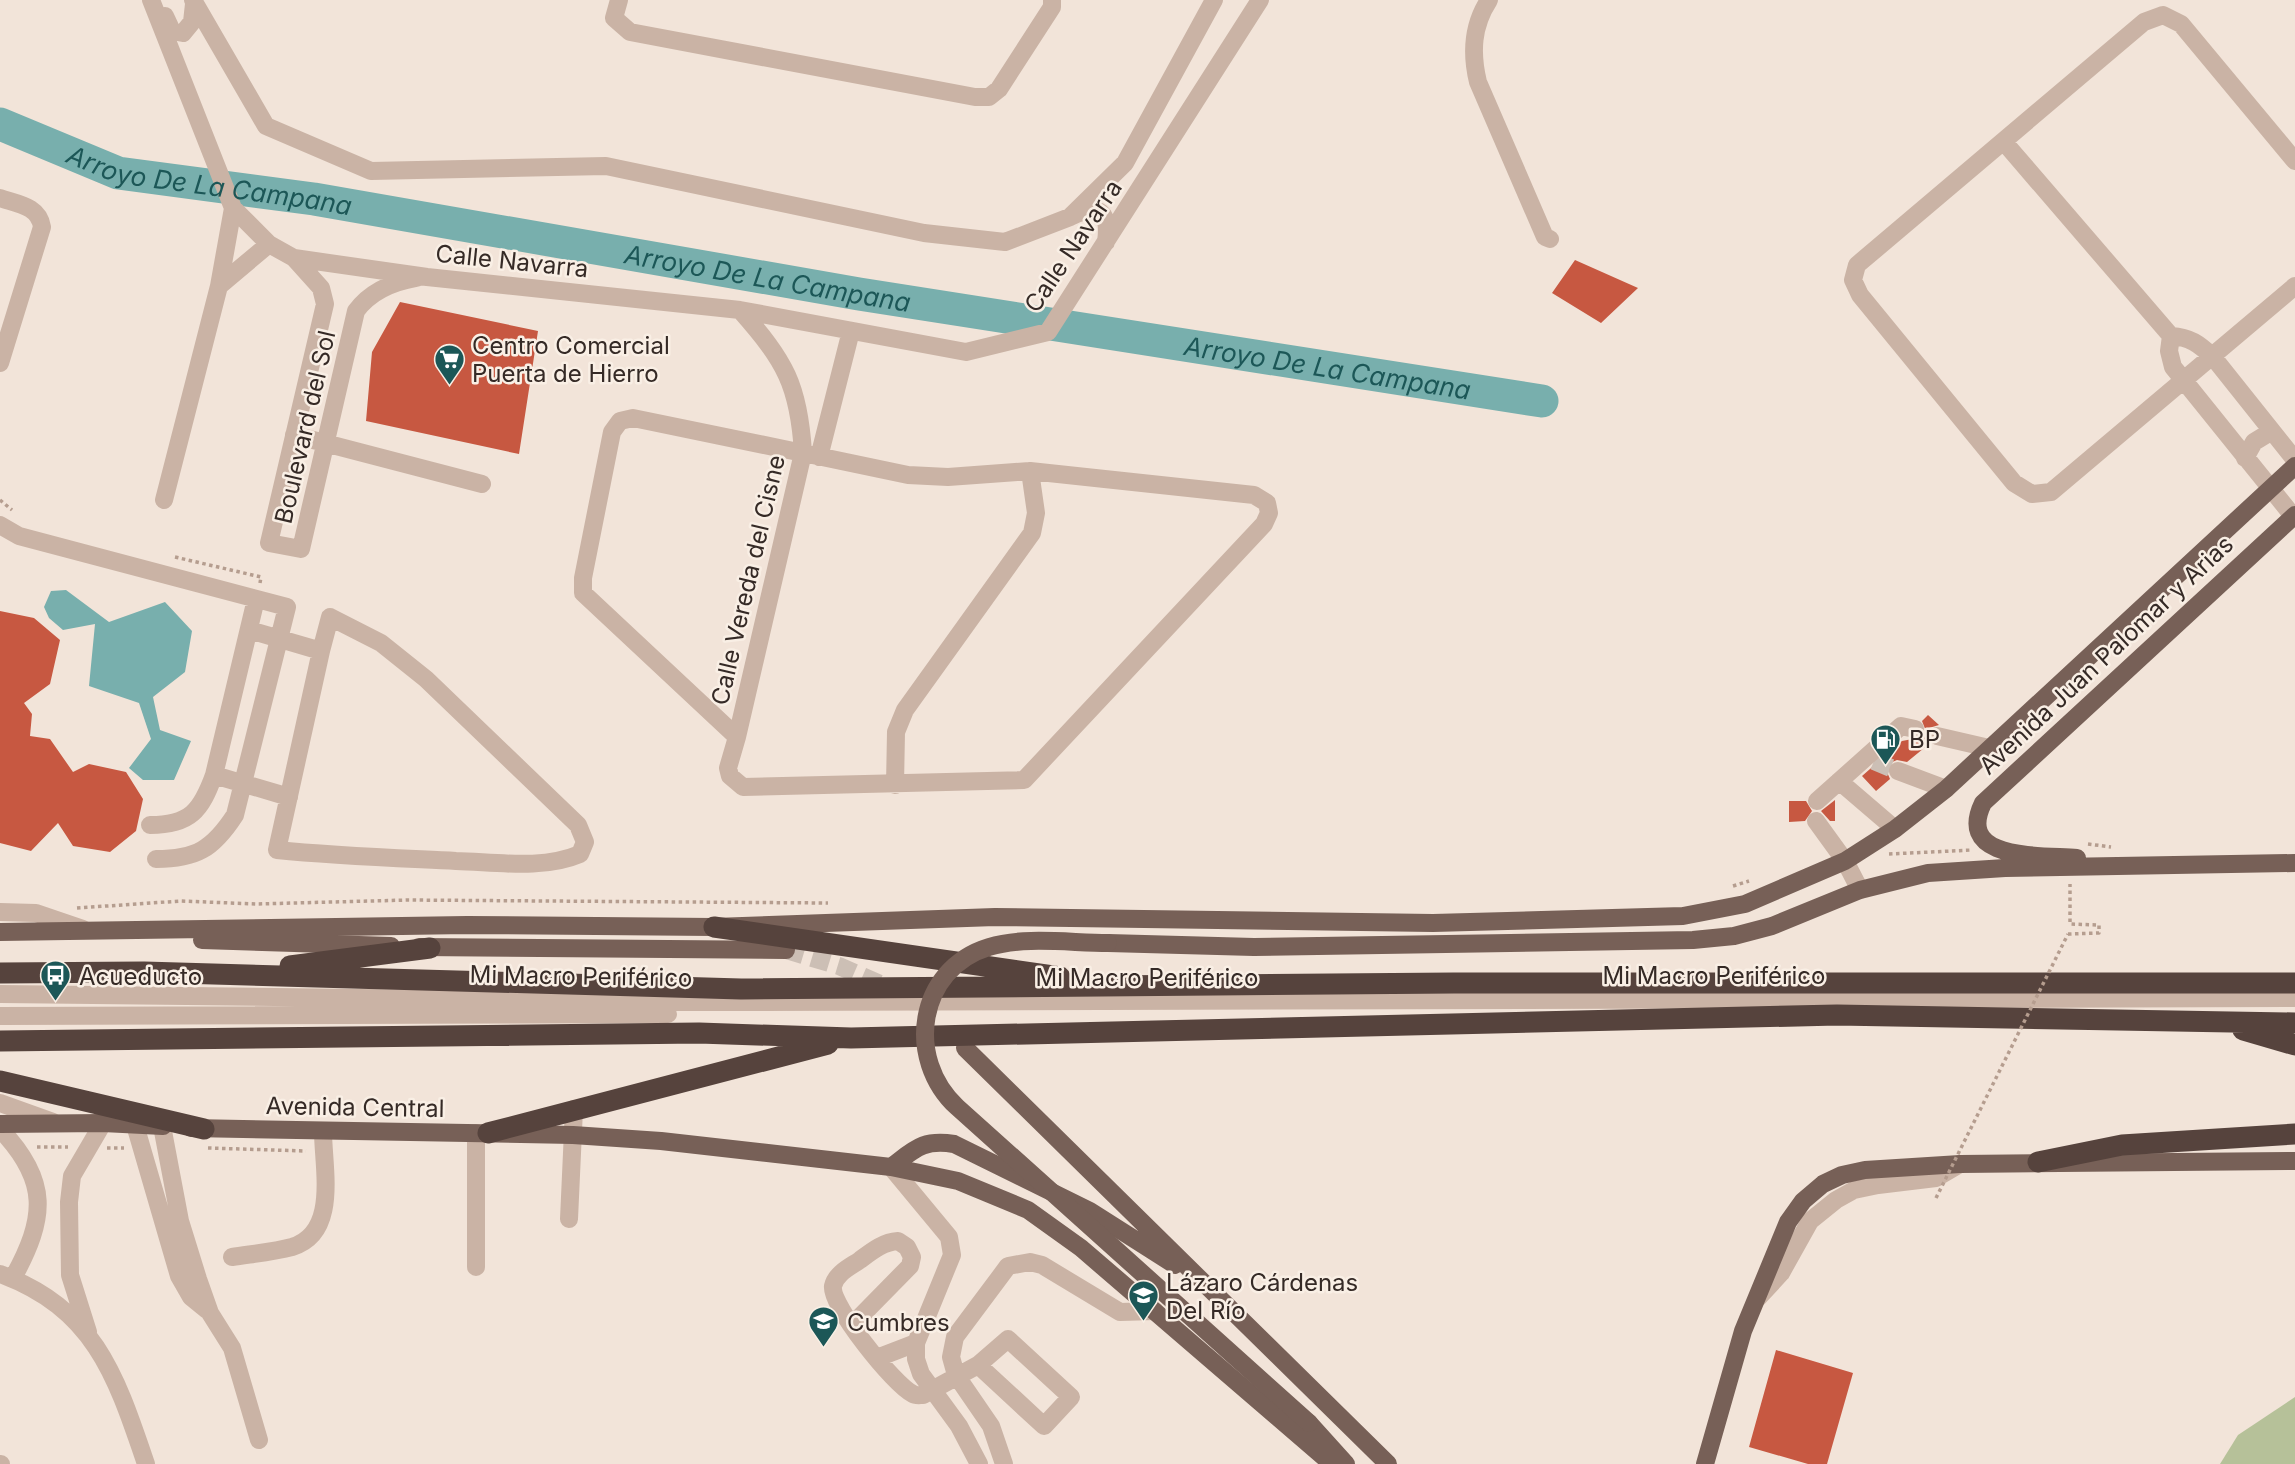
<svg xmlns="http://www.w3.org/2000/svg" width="2295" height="1464" font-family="Inter,sans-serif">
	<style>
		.green { fill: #b6c199 }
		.water { fill: #78afad }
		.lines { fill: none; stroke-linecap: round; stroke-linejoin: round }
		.river { stroke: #78afad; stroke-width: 33 }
		.building { fill: #c75841 }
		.minor-tunnel { stroke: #ccbfb5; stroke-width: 18; stroke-dasharray: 18 9; stroke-linecap: butt }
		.major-tunnel { stroke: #ccbfb5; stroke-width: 18; stroke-dasharray: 18 9; stroke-linecap: butt }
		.path { stroke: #b59d8f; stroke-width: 3.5; stroke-dasharray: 3.5 3.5; stroke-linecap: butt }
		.minor { stroke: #cab3a5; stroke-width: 18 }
		.major { stroke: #776057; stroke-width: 18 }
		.highway { stroke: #56433d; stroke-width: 21 }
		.path-bridge { stroke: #b59d8f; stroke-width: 3.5; stroke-dasharray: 3.5 3.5; stroke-linecap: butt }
		.major-bridge { stroke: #776057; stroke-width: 18 }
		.labels { text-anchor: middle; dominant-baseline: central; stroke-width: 5; stroke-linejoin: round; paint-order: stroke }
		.street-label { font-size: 24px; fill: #352a26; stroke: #f9efe5 }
		.poi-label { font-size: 24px; fill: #352a26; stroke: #f9efe5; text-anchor: start }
		.water-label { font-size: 26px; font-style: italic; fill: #1c5757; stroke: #f9efe5 }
	</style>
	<rect width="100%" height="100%" fill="#f2e4d9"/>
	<path class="green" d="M2295,1397v67h-75l18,-29z"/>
	<path class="water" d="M66,590l43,32 56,-20 27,29 -7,41 -32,25 7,33 31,11 -17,39h-31l-14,-12 22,-29 -12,-36 -50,-17 6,-62 -32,6 -14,-12 -5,-11 7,-16z"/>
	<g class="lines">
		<path class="river" id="s1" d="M0,124l118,49 196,26 545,95 683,107"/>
	</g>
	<path class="building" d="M1575,260l63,28 -37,35 -49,-30z
		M400,302l138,29 -19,123 -153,-33 6,-69z
		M0,611l34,7 26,22 -10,44 -26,19 8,11 -2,22 20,3 23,33 16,-8 37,8 17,27 -7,32 -26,21 -37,-6 -15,-23 -27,28 -31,-8z
		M1928,715l11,10 -10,3 -3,5 3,11 -22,18 -10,-2 -7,3 -3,9 3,7 -14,12 -14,-15 40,-35 21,-4 3,-6 -4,-10z
		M1835,800v21h-5l-9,-10z
		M1789,801h17l6,10 -7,10 -16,1z
		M1776,1350l77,23 -26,91h-19l-59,-17z"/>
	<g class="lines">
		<path class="minor-tunnel" d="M1874,761l24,10"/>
		<path class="major-tunnel" d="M786,950l53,16 46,20"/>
		<path class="path" d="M0,500l12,10
			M175,557l86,20 -1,6
			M2088,844l23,3
			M1889,854l83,-4
			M1733,886l16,-5
			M77,908l104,-7 75,3 153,-4 419,3
			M2068,934l31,-1v-8l-29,-1v-40
			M37,1147h31
			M107,1148h17
			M208,1148l98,3"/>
		<path class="minor" d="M151,0l82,208 36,36 25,14 133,19 313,33 226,42 82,-20 212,-332
			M193,0l73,126 105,45 235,-5 318,67 81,9 65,-25 55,-54 89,-163
			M619,0l-5,18 16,14 345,65h14l10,-8 53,-82v-7
			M1489,0c-17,26 -18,53 -11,82l67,155 5,2
			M165,16l7,15 11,2 9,-11 2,-18
			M2004,142l167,194c19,1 28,8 42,21l82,103
			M2295,161l-114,-137 -18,-9 -19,7 -287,243 -4,15 7,15 154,188 18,11 19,-2 244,-206
			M0,198c18,6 39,8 42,29l-42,136
			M1072,216c28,-13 38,-4 34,26
			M294,258l27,30 4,16 -56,239 32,6 55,-238c14,-19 37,-29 60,-33
			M219,286l50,-42
			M2171,336l-2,15 4,16 120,149
			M294,435l188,49
			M819,457l32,-126
			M2245,458l9,-16 18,-11
			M164,500l55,-214 14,-78
			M0,525l19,11 268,71 -52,208c-22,34 -39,44 -79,44
			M249,630l72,21 9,-34 51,26 45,36 152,146 7,17 -5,12c-37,16 -85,8 -124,7 -60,-3 -119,-5 -179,-11l44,-199
			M1937,736l52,12
			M737,737l-154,-144v-15l29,-146 8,-11 13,-3 170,35 105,22 40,2 82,-6 224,24 13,8 2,10 -5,11 -240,256 -281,7 -13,-11 -2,-8 9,-31 66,-284c-4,-68 -18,-92 -63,-143
			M1898,771l48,18
			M214,775l75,22
			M1839,781l56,48
			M895,785l1,-53 9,-22 127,-177 4,-20 -6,-42
			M1817,801l84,-75 14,3
			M1816,821l29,40 15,29
			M150,825c40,0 51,-14 64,-50l42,-176
			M0,912l36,1 47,16
			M0,994l715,8 1580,-4
			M0,1016l668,-2
			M0,1103l53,19
			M135,1125l44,151 12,21 16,13
			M162,1126l18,95 18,58 12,34 22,35 27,92
			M0,1129c50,52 46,89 13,149
			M476,1133v134
			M891,1167l58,70 3,18 -36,88v16l5,15 38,52 20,38
			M569,1219l5,-110
			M232,1257c19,-3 41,-5 60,-10 47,-14 31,-79 31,-116
			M0,1274c95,35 116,102 146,190
			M1758,1298l23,-25 29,-52 26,-21 18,-10 24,-5 58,-7 24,-14
			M852,1325l58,-59 2,-9 -5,-10 -9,-6c-15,1 -26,10 -38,19 -10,7 -24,13 -27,26 -3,19 61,99 80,108 3,2 7,1 10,1l55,-30 66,61 27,-29 -63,-58 -30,26
			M88,1332l-18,-57 -1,-73 3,-26 31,-53
			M877,1358l39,-15
			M0,1464h1
			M1004,1464l-13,-38 -35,-51 -5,-18 4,-20 53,-71 22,-4 12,3 78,47 35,-1"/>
		<path class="major" d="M2077,858c-37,-3 -122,3 -94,-55l312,-288
			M0,932l467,-7 247,2 281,-10 438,6 250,-7 62,-12 100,-43 50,-32 51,-40 349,-323
			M202,940l189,6
			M1108,943l146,4 439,-7 41,-4 38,-10 88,-36 68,-17 77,-5 290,-5
			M419,947l367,3
			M965,1048l423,416
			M0,1124l103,-1 60,3
			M191,1128l382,7 88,6 230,26 67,14 70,29 53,38 251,216
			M891,1167c24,-18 32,-28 63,-23l136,67 85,54
			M1309,1423l37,41
			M1705,1464l38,-133 45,-109 15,-21 20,-17 19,-9 23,-5 95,-6 335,-3"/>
		<path class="highway" d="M714,927l346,50
			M290,966l140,-18
			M0,973l144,-1 597,17 713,-6h841
			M2243,1030l52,15
			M0,1041l699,-8 152,5 986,-23 458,8
			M0,1081l204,48
			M488,1133l340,-89
			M2038,1162l84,-17 173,-11"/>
		<path class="path-bridge" d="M1936,1198l132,-264"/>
		<path class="major-bridge" d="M1108,943c-38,0 -83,-7 -119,4 -72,22 -84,112 -32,160l352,316"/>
	</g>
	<defs>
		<symbol id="supermarket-pin" viewBox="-11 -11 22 30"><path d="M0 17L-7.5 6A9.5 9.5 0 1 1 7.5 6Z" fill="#1c5757" stroke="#f9efe5"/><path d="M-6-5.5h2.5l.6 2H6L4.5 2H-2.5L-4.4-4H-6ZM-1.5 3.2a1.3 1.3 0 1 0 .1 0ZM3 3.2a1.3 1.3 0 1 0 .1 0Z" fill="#fff"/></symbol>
		<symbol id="fuel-pin" viewBox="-11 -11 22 30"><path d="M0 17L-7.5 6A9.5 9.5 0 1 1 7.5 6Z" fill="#1c5757" stroke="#f9efe5"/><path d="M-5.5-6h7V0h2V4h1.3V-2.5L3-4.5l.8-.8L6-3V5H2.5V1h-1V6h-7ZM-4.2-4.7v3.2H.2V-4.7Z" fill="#fff"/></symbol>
		<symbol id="bus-pin" viewBox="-11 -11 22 30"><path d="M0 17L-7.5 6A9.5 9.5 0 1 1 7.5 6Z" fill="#1c5757" stroke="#f9efe5"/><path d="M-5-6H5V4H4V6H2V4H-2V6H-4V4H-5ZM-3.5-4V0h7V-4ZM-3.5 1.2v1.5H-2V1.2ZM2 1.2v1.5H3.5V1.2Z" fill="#fff"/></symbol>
		<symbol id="school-pin" viewBox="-11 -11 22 30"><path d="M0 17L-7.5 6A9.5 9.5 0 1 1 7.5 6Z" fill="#1c5757" stroke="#f9efe5"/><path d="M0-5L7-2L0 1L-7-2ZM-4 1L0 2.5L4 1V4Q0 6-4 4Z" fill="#fff"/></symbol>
		<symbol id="university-pin" viewBox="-11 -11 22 30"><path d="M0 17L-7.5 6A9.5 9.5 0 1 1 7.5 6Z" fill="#1c5757" stroke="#f9efe5"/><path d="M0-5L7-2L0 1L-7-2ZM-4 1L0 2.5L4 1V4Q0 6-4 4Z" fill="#fff"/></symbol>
	</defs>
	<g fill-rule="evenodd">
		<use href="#supermarket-pin" x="432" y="342" width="35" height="47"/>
		<use href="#fuel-pin" x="1868" y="722" width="35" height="47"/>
		<use href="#bus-pin" x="38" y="958" width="35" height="47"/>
		<use href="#school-pin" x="1126" y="1278" width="35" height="47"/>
		<use href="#university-pin" x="806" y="1304" width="35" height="47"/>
	</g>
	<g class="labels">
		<g class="street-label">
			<text transform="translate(1073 246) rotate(-56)">Calle Navarra</text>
			<text transform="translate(512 261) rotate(6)">Calle Navarra</text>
			<text transform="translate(305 427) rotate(-77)">Boulevard del Sol</text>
			<text transform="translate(748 580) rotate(-77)">Calle Vereda del Cisne</text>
			<text transform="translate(2106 655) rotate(-43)">Avenida Juan Palomar y Arias</text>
			<text x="1714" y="975">Mi Macro Periférico</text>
			<text transform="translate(581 976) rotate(1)">Mi Macro Periférico</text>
			<text x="1147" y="977">Mi Macro Periférico</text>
			<text transform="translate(355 1107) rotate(1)">Avenida Central</text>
		</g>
		<g class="poi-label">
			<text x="472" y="345">Centro Comercial<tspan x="472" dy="28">Puerta de Hierro</tspan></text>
			<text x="1909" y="739">BP</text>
			<text x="79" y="976">Acueducto</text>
			<text x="1166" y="1282">Lázaro Cárdenas<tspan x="1166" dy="28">Del Río</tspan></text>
			<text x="847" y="1322">Cumbres</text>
		</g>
		<g class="water-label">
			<text stroke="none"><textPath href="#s1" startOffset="219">Arroyo De La Campana</textPath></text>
			<text stroke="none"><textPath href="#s1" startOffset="786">Arroyo De La Campana</textPath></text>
			<text stroke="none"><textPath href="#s1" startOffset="1353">Arroyo De La Campana</textPath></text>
		</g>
	</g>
</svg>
